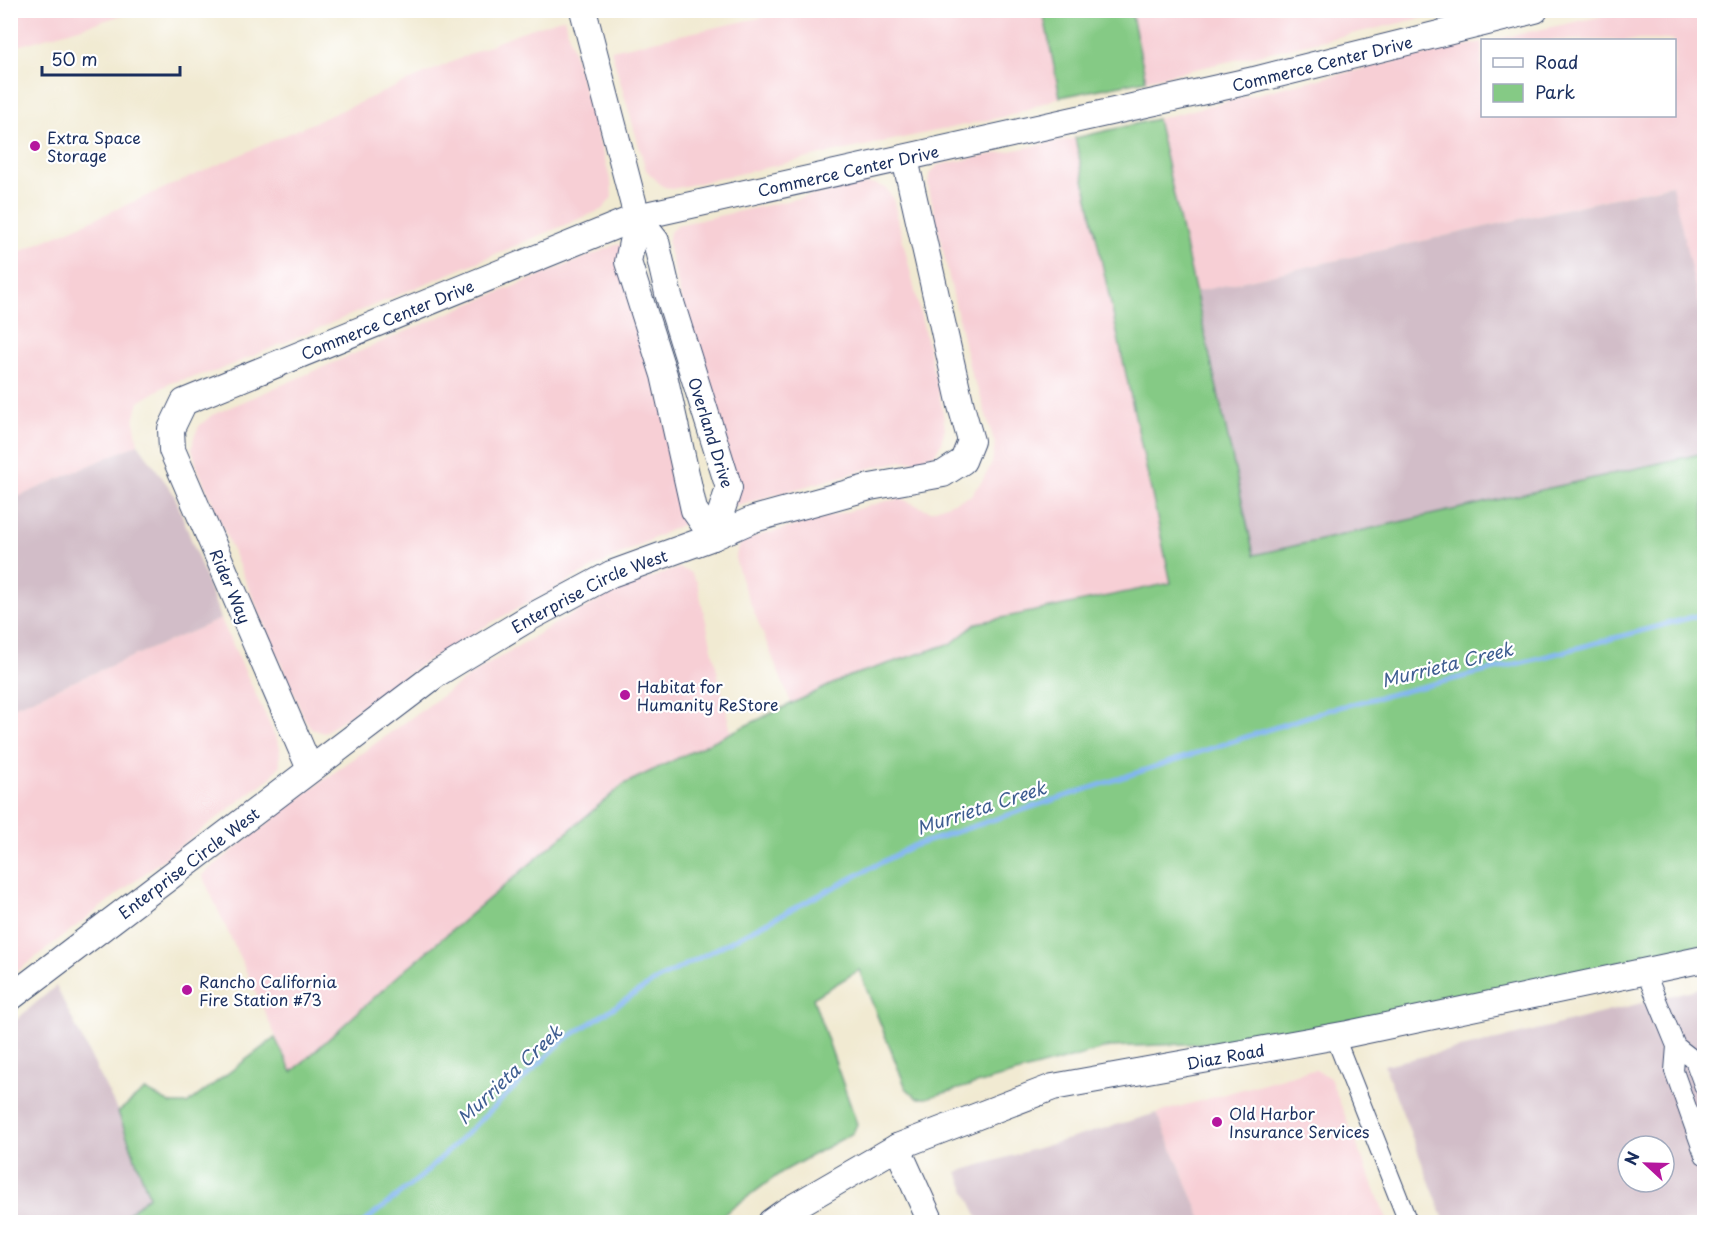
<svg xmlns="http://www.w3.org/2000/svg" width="1715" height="1233" font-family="'Playpen Sans',sans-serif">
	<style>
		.built { fill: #f7cfd5 }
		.industrial { fill: #d2bdc8; fill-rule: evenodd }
		.green { fill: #85ca85; stroke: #507c72; stroke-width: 1.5 }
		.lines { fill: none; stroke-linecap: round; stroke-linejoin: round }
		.stream { stroke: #82b6f0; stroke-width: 5 }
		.street-casing { stroke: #3b4b6f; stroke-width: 20 }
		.secondary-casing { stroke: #3b4b6f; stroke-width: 28 }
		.street { stroke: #fff; stroke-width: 18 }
		.secondary { stroke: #fff; stroke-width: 26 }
		.poi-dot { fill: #b5179e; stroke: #fff; stroke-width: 2 }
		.labels { text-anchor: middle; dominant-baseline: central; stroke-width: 4.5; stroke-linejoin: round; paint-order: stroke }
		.street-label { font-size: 16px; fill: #1b2f5e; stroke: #fff }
		.poi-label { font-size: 16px; fill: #1b2f5e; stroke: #fff; text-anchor: start }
		.water-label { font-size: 18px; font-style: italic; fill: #3f5e91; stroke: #fff }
	</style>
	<rect width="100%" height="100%" fill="#fff"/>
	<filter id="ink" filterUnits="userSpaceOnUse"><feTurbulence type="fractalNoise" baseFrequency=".0167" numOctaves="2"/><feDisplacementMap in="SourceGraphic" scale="12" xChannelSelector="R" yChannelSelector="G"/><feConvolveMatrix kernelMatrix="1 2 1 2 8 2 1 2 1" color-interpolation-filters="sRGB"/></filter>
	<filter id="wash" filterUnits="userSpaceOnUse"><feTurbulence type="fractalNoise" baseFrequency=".008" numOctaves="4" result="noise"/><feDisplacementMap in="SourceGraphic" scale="24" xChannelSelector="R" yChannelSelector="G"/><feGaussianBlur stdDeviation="1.35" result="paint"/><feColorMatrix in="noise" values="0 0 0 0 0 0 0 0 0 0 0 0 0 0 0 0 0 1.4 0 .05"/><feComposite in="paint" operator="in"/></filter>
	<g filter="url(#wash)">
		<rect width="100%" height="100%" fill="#f1ead2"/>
		<path class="built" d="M11,10h126v1l-126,37z
			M1131,10l323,1 -308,69z
			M792,11h251l17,86 -48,18 -195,41 -145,33 -10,-3 -16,-16 -35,-120z
			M1627,11h77v315l-33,-141 -476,107 -38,-173 139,-35 186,-42v74h192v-76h-183z
			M564,18l47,164 1,15 -9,12 -386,162 -47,12 -31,19 -5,18 4,24 -127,56 -1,-244 508,-223z
			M1075,138l96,445 -194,40 -25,20 -105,34 -56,26 -48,-118 -8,-26 3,-12 8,-8 140,-38 16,-2 28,12 40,-15 12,-15 10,-18 3,-19 -16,-52 -8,-18 -43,-189 1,-11 9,-9z
			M864,184h11l11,4 7,10 49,208 3,22 -4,15 -6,11 -18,7h-14l-28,6 -135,38h-10l-62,-261 2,-12 7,-7z
			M618,244l10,3 29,128 28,148 -94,46 -100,54 -69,41 -98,69 -12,-4 -7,-9 -108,-253 -5,-18 2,-12 5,-11 13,-11 253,-109z
			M679,568l11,4 7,10 34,150 -107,52 -225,191 -107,97 -90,-197 109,-86 166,-118 79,-48 70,-37z
			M221,619l59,128v18l-8,11 -261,200v-268z
			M1316,1070l14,8 58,144h-185l-46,-109 150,-42z"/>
		<path class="industrial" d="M1672,185l32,141v127l-450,102 -59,-263z
			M138,444l36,50 47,125 -210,89v-208z
			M56,986l62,126 32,84 -32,26h-107l-1,-197z
			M1704,987v235h-259l-61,-157 117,-26zM1628,1146h36v36h-36z
			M1157,1113l46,109h-223l-23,-50z"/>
		<path class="green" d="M1043,11h88l15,69 -86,17z
			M1157,119l97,436 450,-102v492l-445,96 -149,6 -184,51h-9l-11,-10 -47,-118 -46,28 44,126 -4,9 -71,39 -69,50h-595l31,-26 -31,-84 27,-22 27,14h15l88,-66 17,34 107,-97 225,-191 223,-107 105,-34 25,-20 194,-40 -96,-445z"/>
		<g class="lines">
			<path class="stream" d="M364,1222l58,-46 142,-136 89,-58 260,-136 418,-137 201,-49 172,-46"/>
		</g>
	</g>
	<g filter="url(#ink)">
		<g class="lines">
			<defs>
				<path id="street" d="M1645,971l31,75 -2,25 30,84
					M1335,1037l73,185
					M1676,1046l18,14 10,27"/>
				<g id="secondary">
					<path d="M583,10l54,207 -9,45 36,113 30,135 19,27"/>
					<path id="s1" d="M637,217l19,24 12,52 61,195 -16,49"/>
					<path id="s2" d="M310,769l-138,-319 -1,-21 13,-27 453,-185 617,-137 281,-70"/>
					<path id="s3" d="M10,998l428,-325 91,-55 82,-44 102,-37 41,-18 116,-32 73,-13 20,-13 8,-20 -10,-35 -56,-247"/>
					<path d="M897,1147l34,75"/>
					<path id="s4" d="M771,1222l14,-10 112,-65 156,-60 295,-53 356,-75"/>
				</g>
			</defs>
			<use href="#street" class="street-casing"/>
			<use href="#secondary" class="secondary-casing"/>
			<use href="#street" class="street"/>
			<use href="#secondary" class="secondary"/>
		</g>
	</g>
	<g class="poi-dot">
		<circle cx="35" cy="146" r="6"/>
		<circle cx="625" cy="695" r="6"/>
		<circle cx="187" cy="990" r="6"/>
		<circle cx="1217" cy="1122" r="6"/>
	</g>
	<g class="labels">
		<g class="street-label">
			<text stroke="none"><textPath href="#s2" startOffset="1590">Commerce Center Drive</textPath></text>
			<text stroke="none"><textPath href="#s2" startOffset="1104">Commerce Center Drive</textPath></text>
			<text stroke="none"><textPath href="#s2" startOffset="618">Commerce Center Drive</textPath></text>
			<text stroke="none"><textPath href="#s1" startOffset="230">Overland Drive</textPath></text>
			<text transform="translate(231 586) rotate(67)">Rider Way</text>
			<text stroke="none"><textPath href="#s3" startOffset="710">Enterprise Circle West</textPath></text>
			<text stroke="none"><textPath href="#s3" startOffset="224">Enterprise Circle West</textPath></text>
			<text stroke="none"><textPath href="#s4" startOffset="489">Diaz Road</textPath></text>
		</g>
		<g class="poi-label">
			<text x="47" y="137">Extra Space<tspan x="47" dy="18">Storage</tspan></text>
			<text x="637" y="686">Habitat for<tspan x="637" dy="18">Humanity ReStore</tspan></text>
			<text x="199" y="981">Rancho California<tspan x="199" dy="18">Fire Station #73</tspan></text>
			<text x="1229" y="1113">Old Harbor<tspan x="1229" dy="18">Insurance Services</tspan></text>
		</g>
		<g class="water-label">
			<text transform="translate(1447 664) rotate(-14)">Murrieta Creek</text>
			<text transform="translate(981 807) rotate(-18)">Murrieta Creek</text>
			<text transform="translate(509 1074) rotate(-43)">Murrieta Creek</text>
		</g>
	</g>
	<rect width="1715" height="1233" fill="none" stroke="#fff" stroke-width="36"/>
	<rect x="1481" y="39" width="195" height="78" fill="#ffffff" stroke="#a4acbf" stroke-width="1.5"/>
	<rect x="1493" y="58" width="30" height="9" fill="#ffffff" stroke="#a4acbf" stroke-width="1.5"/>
	<text x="1535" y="69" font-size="18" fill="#1b2f5e">Road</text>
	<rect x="1493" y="84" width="30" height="18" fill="#85ca85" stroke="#a4acbf" stroke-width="1.5"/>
	<text x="1535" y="99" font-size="18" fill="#1b2f5e">Park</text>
	<g transform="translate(1646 1164) rotate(292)"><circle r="28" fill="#ffffff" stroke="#a4acbf" stroke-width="1.5"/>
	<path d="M0-4.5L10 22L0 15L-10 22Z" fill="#b5179e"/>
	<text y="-9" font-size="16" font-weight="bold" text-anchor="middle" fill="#1b2f5e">N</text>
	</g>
	<path d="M42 66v9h138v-9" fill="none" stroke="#1b2f5e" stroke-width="3"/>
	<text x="51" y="66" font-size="18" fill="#1b2f5e" stroke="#ffffff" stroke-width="4.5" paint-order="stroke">50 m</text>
</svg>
